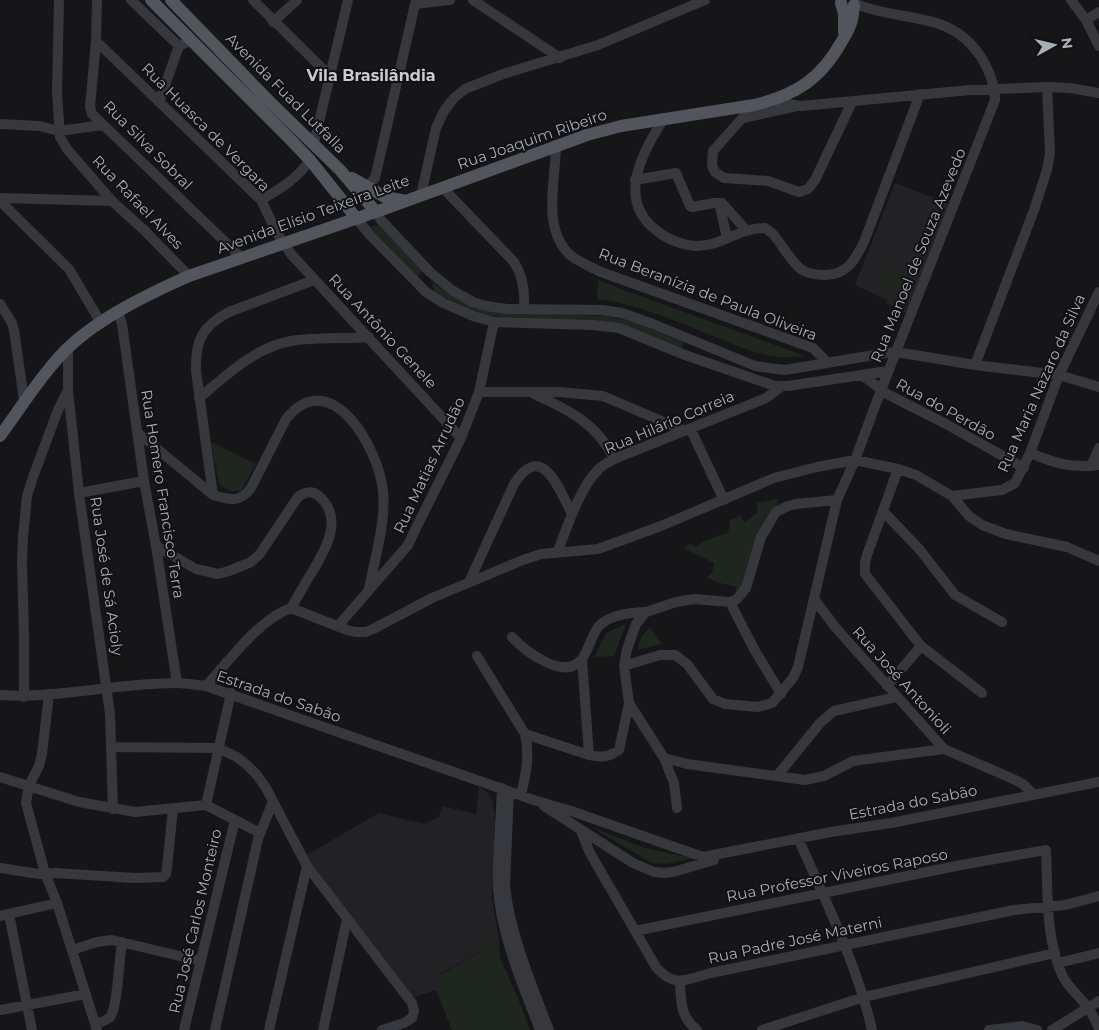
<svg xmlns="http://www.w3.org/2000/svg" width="1099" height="1030" font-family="Montserrat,sans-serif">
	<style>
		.built { fill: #222225 }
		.green { fill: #1e261f }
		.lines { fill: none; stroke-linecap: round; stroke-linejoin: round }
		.minor { stroke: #37383d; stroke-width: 10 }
		.major { stroke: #53555c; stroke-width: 12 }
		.labels { text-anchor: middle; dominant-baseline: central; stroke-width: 4; stroke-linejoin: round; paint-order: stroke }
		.street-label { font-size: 15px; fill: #a8adb8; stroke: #111113 }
		.neighbourhood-label { font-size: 16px; font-weight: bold; fill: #c9ccd4; stroke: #111113 }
	</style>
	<rect width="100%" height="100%" fill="#161618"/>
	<path class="built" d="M895,183l55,21 -44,109 -20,-10 1,-3 -32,-15z
		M479,786l8,6 6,10 2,18 -3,78 7,43 -60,34 5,11 -4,3 -26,8 -109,-141 74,-43 46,11 14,-7 3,-11 34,8z"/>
	<path class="green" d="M378,225l10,9 35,37 -6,5 -47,-49z
		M888,269l18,11 -7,13 -19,-12z
		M598,280l26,10 181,66c-34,6 -62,-8 -92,-20 -38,-15 -75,-32 -116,-37z
		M431,281l29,20 94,13 53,2 21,4 56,22 -2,7 -52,-21 -125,-10c-19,-3 -56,-10 -70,-26 -2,-3 -3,-8 -4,-11z
		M211,442l45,22 -15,26c-9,4 -16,-1 -22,-7z
		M777,499v8l-32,76 -8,13 -1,-9 -20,-5 -9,-5 5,-4 2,-10 -30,-15 5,-4 7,3 8,-6 23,-8 3,-6v-7l11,-5 3,8 14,-11 -1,-9z
		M626,624l-12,32 -20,1 12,-24z
		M650,627l12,17 -25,6 5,-14z
		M591,827l54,21 46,10 -24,6 -15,-1z
		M499,941l1,17 20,45 10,27h-78l-16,-40 8,-4 -5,-10z"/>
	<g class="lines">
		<path class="minor" d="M59,0l-2,92 3,45 7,12 45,52 32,29 45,46
			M97,0l-1,41 -6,66 2,7 150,144
			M131,0l48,46 13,-6
			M253,0l77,76
			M473,0l87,58
			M1071,0l15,20 13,26
			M415,4l35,-4
			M1086,20l13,-8
			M273,22l24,-22
			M96,41l165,159 16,33 14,21 170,184
			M773,100l9,3 19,3 169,-16 77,-3 23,1 29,5
			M159,102l20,-56
			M754,105l-41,46 -1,15 3,6 9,6 44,3 31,11 9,-3 7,-9 37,-78
			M664,118c-21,34 -49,81 -7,113 10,8 25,14 38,15 25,1 46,-19 70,-18l7,5c10,11 18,28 30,37 7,4 15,5 23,5 22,0 30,-15 39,-33l56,-148
			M743,118l50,-11
			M0,124l39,2 20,5 44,-6
			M314,143l34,-143
			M556,145c0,34 -15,83 14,110 9,7 21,12 31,17l212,76 15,15
			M635,180l41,-7 14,33 2,1 22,-4h8
			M361,184h9l5,-6 41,-178
			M443,188l71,74c9,14 11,30 10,46
			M421,195l15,-67 8,-17 10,-13 11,-9 38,-15 95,-29 107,-45
			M0,198l112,3
			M261,200c19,-11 36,-21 49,-40
			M0,201l69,68 32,54
			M376,212l5,8 49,52 23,19 20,11 13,4 21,3 95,1 20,3 31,11 102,42 30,4 101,-17 10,-1 79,13 84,10 40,12
			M357,219l13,16 56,57 17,11 30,13 21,6 99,3 26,3 66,27 90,31h13l100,-15
			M727,238l-7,-31 2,-4 25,28
			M0,304l12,19 2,7 10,70
			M118,311l4,13 22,157 12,65 21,137
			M68,348v42l11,103 31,221 3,95
			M975,365l59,-155 13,-40 3,-17 -3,-66
			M861,375c11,6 18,14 28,20l57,29 78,44
			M479,392h80l44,4 82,35
			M534,394c33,15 64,30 80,65
			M199,398c27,-22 56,-51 92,-57 26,-4 52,-2 78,-4
			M690,428l34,72
			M138,433l75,62c16,5 27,8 38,-7l35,-69c45,-56 93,30 97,72 3,32 -8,66 -14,98
			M1030,453c27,11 40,15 69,12
			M1091,466l8,-18
			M898,469l-31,86 -2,8v11l56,72 61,47
			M79,493l65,-12
			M213,495l-17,-124c-1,-30 6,-45 33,-59l85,-32
			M952,496l50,-6 13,-7 15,-30 29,-78 40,-83
			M883,511l37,39 35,45 47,27
			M156,546l40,23 22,5 11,-3 22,-9 8,-7 39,-58c6,-5 14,-7 21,-1 27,24 4,58 -10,81 -6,10 -12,21 -18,31
			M557,553c9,-23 23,-66 41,-83 4,-5 11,-8 16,-11l152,-61 16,-12
			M469,582l45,-98c28,-44 45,5 58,30
			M814,599l22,29 108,121 67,29 12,6 10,10
			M730,602l24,47 27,45
			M338,626l70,-81 8,-17 45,-90 18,-46 15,-70
			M512,637c13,14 52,44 69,23 8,-9 10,-25 18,-34 11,-12 32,-13 47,-14
			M477,656l48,78c5,22 1,40 -4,61
			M582,659l7,96
			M624,666l36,-11h15l12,9 26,35 12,5 33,3 14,-4 21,-25 5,-11 39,-167 18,-40 26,-70 114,-290c0,-15 -6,-30 -14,-43 -31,-48 -80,-34 -125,-53
			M206,686c24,-26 52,-66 85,-78l56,22 8,2h11l7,-3 59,-31 91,-38 18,-6 57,-5 63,-23 113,-48 43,-11 38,-7 43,9 18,6 36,21 17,20 13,9 24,9 61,13 32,14
			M887,686l34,-40
			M49,694l-7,60 -3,12 -10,19 -3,18 19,70 12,30 40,127
			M0,695c59,4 117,-12 176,-12 10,0 20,2 30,3l331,115 34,10 132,46 128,-25 60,-9 208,-41
			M24,697v-60l-2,-76 1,-24 4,-41 6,-19 25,-67 10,-20
			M525,734l64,21c12,3 20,2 30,-5l10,-47
			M112,747l106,1 19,9 11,9 9,9 9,13 41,78 105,137 2,8 -2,7 -8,5 -22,7
			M664,758l23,6 118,16 19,-4 29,-15 91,-12
			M777,776l43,-53 14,-12 62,-14
			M0,777l79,25 56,10 71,-7 54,28
			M502,788c-1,33 -5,67 -4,99 2,46 26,101 42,143
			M509,791l-4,94c4,46 27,101 44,145
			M206,805l25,-112
			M544,806l89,57 21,9 11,1 8,-1 41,-12
			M677,808l-3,-25 -10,-25 -35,-55 -5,-37 3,-17 9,-25 10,-12 30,-10 18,-3 36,3 7,-3 9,-11 15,-51 15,-25 12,-6 8,-2 41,-4
			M581,831l9,22 66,114c19,22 31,12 55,6l303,-63 51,-5 34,-9
			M798,838c27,62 59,126 74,192
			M0,868l39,6 17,-1 79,5 28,-1 3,-3 1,-6 6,-60
			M9,914l23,116
			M0,916l57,-13
			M635,931l326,-66 85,-15c2,42 -1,86 16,125 6,13 18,21 26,33 4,6 8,13 11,20
			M72,950l25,-8 15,-2 89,21
			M1058,963l41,-10
			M680,982c1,19 0,35 17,48
			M0,1010l86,-16
			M95,1024c5,-2 11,-3 15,-7 8,-9 9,-60 12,-75
			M184,1030l51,-210
			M215,1030l43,-191 15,-38
			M269,1030l38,-164
			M323,1030l24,-111
			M762,1030l102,-33 191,-44
			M989,1030l33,-4 15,4
			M1052,1030l47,-29"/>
		<path class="major" d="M151,0l136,136 23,24 47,59
			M171,0l98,101 71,69 36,42
			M841,3l3,11v19
			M352,178l33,19 21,4
			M0,436c20,-27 37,-55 60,-80 32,-35 86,-61 129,-80l195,-67 203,-74 34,-9 133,-21c42,-10 67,-26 88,-64 8,-12 11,-21 12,-36"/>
	</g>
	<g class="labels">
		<g class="street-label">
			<text transform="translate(286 93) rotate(45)">Avenida Fuad Lutfalla</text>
			<text transform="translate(206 127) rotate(45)">Rua Huasca de Vergara</text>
			<text transform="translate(532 139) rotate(-19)">Rua Joaquim Ribeiro</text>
			<text transform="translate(148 145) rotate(45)">Rua Silva Sobral</text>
			<text transform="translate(138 202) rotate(46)">Rua Rafael Alves</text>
			<text transform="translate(313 214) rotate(-20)">Avenida Elísio Teixeira Leite</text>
			<text transform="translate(918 255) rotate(-68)">Rua Manoel de Souza Azevedo</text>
			<text transform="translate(708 294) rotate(21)">Rua Beranízia de Paula Oliveira</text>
			<text transform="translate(383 331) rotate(47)">Rua Antônio Genele</text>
			<text transform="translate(1041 383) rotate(-66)">Rua Maria Nazaro da Silva</text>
			<text transform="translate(946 409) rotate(29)">Rua do Perdão</text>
			<text transform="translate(669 422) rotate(-23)">Rua Hilário Correia</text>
			<text transform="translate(429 465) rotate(-65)">Rua Matias Arrudão</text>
			<text transform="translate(163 494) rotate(81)">Rua Homero Francisco Terra</text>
			<text transform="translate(107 576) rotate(82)">Rua José de Sá Acioly</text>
			<text transform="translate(902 680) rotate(48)">Rua José Antonioli</text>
			<text transform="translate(279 696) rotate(19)">Estrada do Sabão</text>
			<text transform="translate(913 802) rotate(-11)">Estrada do Sabão</text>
			<text transform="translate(837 875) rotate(-11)">Rua Professor Viveiros Raposo</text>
			<text transform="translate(195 921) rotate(-77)">Rua José Carlos Monteiro</text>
			<text transform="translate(795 940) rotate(-12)">Rua Padre José Materni</text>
		</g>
		<g class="neighbourhood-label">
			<text x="371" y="75">Vila Brasilândia</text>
		</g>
	</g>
	<g transform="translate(1054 45) rotate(82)" stroke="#111113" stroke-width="4" paint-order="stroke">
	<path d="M0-4L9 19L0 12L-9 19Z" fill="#a8adb8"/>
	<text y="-8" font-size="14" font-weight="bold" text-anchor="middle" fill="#a8adb8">N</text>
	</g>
</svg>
